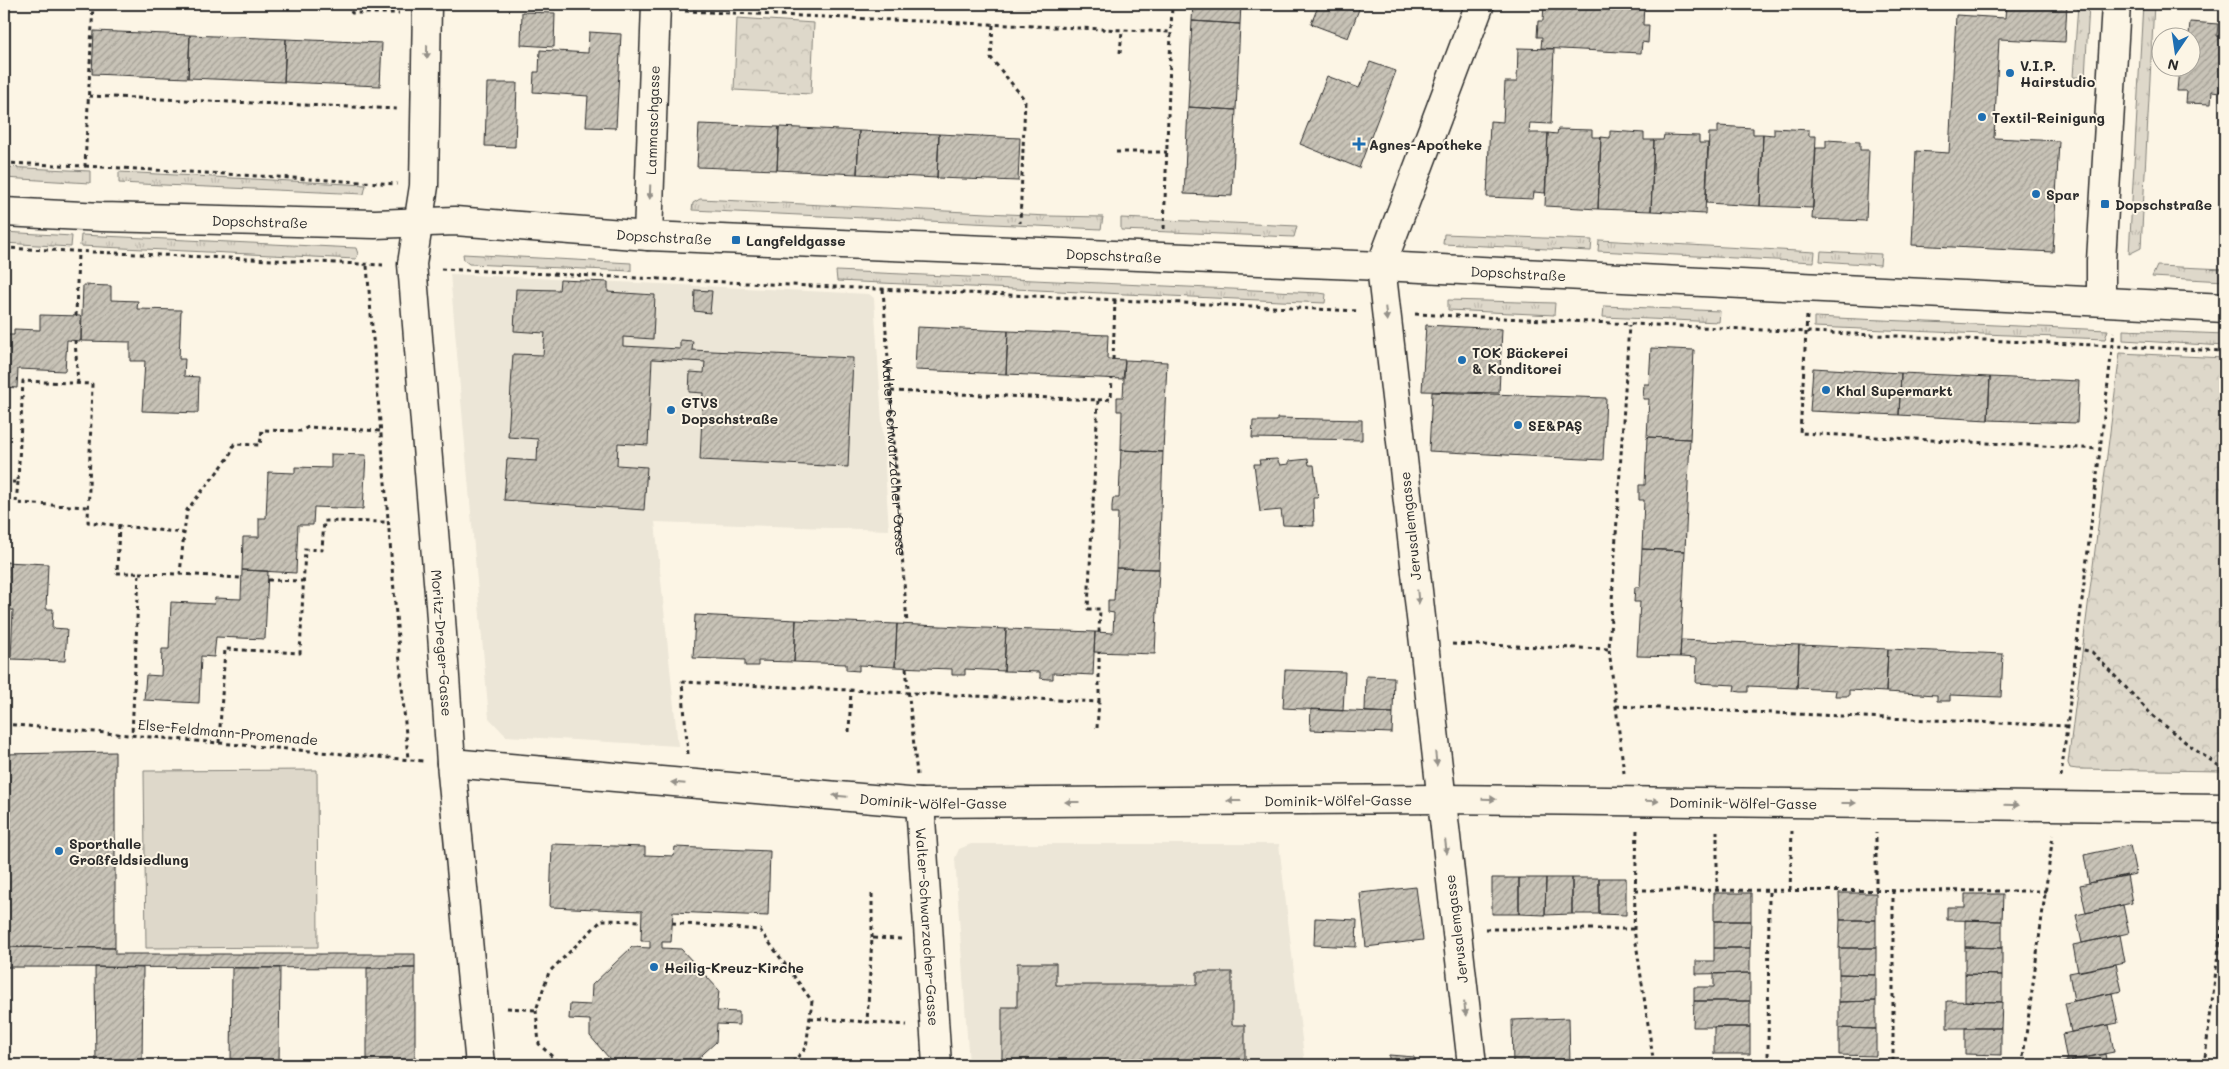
<svg xmlns="http://www.w3.org/2000/svg" width="2229" height="1069" font-family="Mali,sans-serif">
	<style>
		.built { fill: #ece6d7 }
		.grass { fill: url(#grass-tufts); stroke: #84827a }
		.park { fill: url(#park-crowns); stroke: #84827a }
		.pitch { fill: #ded8ca; stroke: #84827a }
		.building { fill: url(#building-hatch); stroke: #2b2b2b }
		.lines { fill: none; stroke-linecap: round; stroke-linejoin: round }
		.street-casing { stroke: #2b2b2b; stroke-width: 31 }
		.path { stroke: #2b2b2b; stroke-width: 3; stroke-dasharray: 4 4; stroke-linecap: butt }
		.street { stroke: #fcf5e5; stroke-width: 28 }
		.oneway { fill: #949088 }
		.poi-dot { fill: #1f6fb2; stroke: #fcf5e5; stroke-width: 2 }
		.labels { text-anchor: middle; dominant-baseline: central; stroke-width: 4; stroke-linejoin: round; paint-order: stroke }
		.poi-label { font-size: 14px; font-weight: bold; fill: #2b2b2b; stroke: #fcf5e5; text-anchor: start }
		.street-label { font-size: 14px; fill: #2b2b2b; stroke: #fcf5e5 }
	</style>
	<defs>
		<pattern id="grass-tufts" width="24" height="20" patternUnits="userSpaceOnUse" patternTransform="scale(1.25)"><rect width="24" height="20" fill="#ded8ca"/><path d="M3 7l-1-3M5 7V3M7 7l1-3M15 17l-1-3M17 17v-4M19 17l1-3" fill="none" stroke="#bfbaae"/></pattern>
		<pattern id="park-crowns" width="20" height="18" patternUnits="userSpaceOnUse" patternTransform="scale(1.25)"><rect width="20" height="18" fill="#ded8ca"/><path d="M2 6a3 3 0 1 1 6 0M12 15a3 3 0 1 1 6 0" fill="none" stroke="#bfbaae"/></pattern>
		<pattern id="building-hatch" width="6" height="6" patternUnits="userSpaceOnUse" patternTransform="scale(1.25)"><rect width="6" height="6" fill="#c8c3b7"/><path d="M-1 1l2-2M0 6l6-6M5 7l2-2" fill="none" stroke="#a39f95"/></pattern>
	</defs>
	<rect width="100%" height="100%" fill="#fcf5e5"/>
	<filter id="ink" filterUnits="userSpaceOnUse"><feTurbulence type="fractalNoise" baseFrequency=".02" numOctaves="2"/><feDisplacementMap in="SourceGraphic" scale="10" xChannelSelector="R" yChannelSelector="G"/><feConvolveMatrix kernelMatrix="1 2 1 2 8 2 1 2 1" color-interpolation-filters="sRGB"/></filter>
	<g filter="url(#ink)">
		<path class="built" d="M450,274l419,20 5,4 15,232 -234,-8 23,224 -172,-10 -17,-18z
			M971,844h308l26,221h-336l-14,-207 4,-9z"/>
		<path class="grass" d="M2078,4h11l-4,74 -12,-1z
			M2143,4h11l-13,244 -12,6z
			M4,167l86,4v12l-86,-5z
			M119,172l247,13 -2,9 -245,-11z
			M700,199l348,17 55,1 -2,12 -409,-19 1,-7z
			M1121,218l176,8 -3,11 -173,-7z
			M4,232l68,4 -1,11 -67,-4z
			M1444,234l148,6 -1,11 -148,-7z
			M81,235l275,13 2,6 -2,5 -276,-13z
			M1599,240l216,12 -1,10 -216,-11z
			M1821,251l60,3 -1,11 -60,-4z
			M463,254l168,9v8l-162,-7 -5,-4z
			M2157,266l68,3v12l-73,-4z
			M836,271l483,22 7,1 -1,9 -488,-22z
			M1448,300l107,3 -1,12 -106,-5z
			M1604,306l116,5 -1,11 -116,-5z
			M1814,317l294,13 -3,9 -291,-12z
			M2123,330l102,4v12l-102,-6z"/>
		<path class="park" d="M737,18l77,5 -3,71 -77,-4z
			M2120,353l105,5v413l-148,-2 -7,-1 -2,-5z"/>
		<path class="pitch" d="M317,770l1,177 -172,1 -2,-177z"/>
		<path class="building" d="M971,4h54v2z
			M1025,4h80v6l-80,-4z
			M1193,4h48l-1,20 -48,-3z
			M1319,4h42l-13,34 -37,-14z
			M1544,4h100l-1,21h6l-1,18 -6,-1 -1,11 -100,-5 1,-11h-5l1,-16h5z
			M2006,4h61l-2,38 -66,-3 -5,99 65,3 -6,111 -141,-7 4,-94 33,2 7,-138 49,3z
			M522,12l33,1 -1,34 -33,-2z
			M1192,21l48,3 -4,86 -48,-3z
			M2190,22l28,2 -1,12 7,1 -4,55 -8,-1 -1,13 -25,-1 1,-12h-10l2,-23h13v-30h-12l1,-4 8,1z
			M94,31l96,4 -2,43 -96,-4z
			M589,32l32,2 -5,94 -30,-1 2,-31 -55,-4 1,-20h5l1,-22 48,3z
			M190,35l96,4 -2,43 -96,-4z
			M286,39l96,4 -2,43 -96,-4z
			M1518,48l36,1 -3,75 -21,-1 -1,10h19l-3,60 -11,-1 -1,7 -46,-2 3,-76 13,1 2,-40h12z
			M1370,62l26,9 -37,97 -59,-24 27,-68 32,12z
			M487,83h30l-2,64 -30,-1z
			M1188,107l48,3 -4,86 -48,-2z
			M699,124l80,3 -2,43 -80,-3z
			M1718,126l35,2v6h10l-3,72 -54,-3 3,-70h9z
			M779,127l80,4 -2,43 -80,-4z
			M1774,128l35,2v6h7l-3,72 -53,-2 3,-72 11,1z
			M1558,129l34,1v7h9l-3,72 -53,-3 3,-73 9,1z
			M859,131l80,3 -2,44 -80,-4z
			M1610,131l34,2v7h10l-3,71 -53,-2 3,-72 9,1z
			M939,134l81,4 -2,43 -81,-3z
			M1664,135l35,1v7h9l-3,71 -54,-3 3,-71h9z
			M1826,140l34,2v8h9l-3,71 -54,-2 4,-71h10z
			M560,280l48,2v10l47,3 -2,44 -30,-2v9l57,3v-9l13,1 -1,9 161,8 -5,109 -148,-7 3,-67 -14,-1 1,-20 14,1 1,-11 -53,-3 -4,86 -30,-2 -1,22 30,2 -3,43 -140,-10 3,-41 30,2 1,-22 -30,-2 5,-83 30,1 2,-22 -31,-2 2,-42 43,1z
			M83,285l28,1v14l27,1 -1,8 44,1 -2,49h6l-1,17 15,1 -1,36 -56,-2 3,-50h-15v-19l-49,-1z
			M695,290l17,1 -2,22 -16,-2z
			M40,315l41,1v25l-14,-1 -2,31 -47,-2 -1,19 -13,-1v-52h10v-6l26,1z
			M1426,325l76,4 -3,64 -77,-2z
			M917,327l91,4 -2,43 -91,-4z
			M1008,331l100,4 -1,24 18,1 -2,19 -117,-5z
			M1651,348l43,2 -4,89 -43,-2 2,-38h-6l1,-15h5z
			M1125,360l42,2 -4,90 -42,-2 1,-39h-5v-14h6z
			M1813,368l88,5 -2,42 -89,-4z
			M1901,373l89,4 -2,43 -89,-5z
			M1990,377l89,4 -2,42 -89,-3z
			M1432,392l174,6 -3,62 -174,-9z
			M1277,418l85,2v20l-110,-2 1,-17h24z
			M1647,437l43,2 -5,112 -43,-2 2,-49h-5v-15h6z
			M1121,450l42,2 -4,117 -43,-1 2,-55h-6v-7l1,-8h6z
			M331,454l35,1 -3,54 -49,-2 -1,18h-15l-2,48 -54,-3 1,-33h16v-19h7l2,-46 27,1v-6l36,1z
			M1277,459l3,6 9,-1v-3l19,-2 1,6h5l4,33h-5l1,28 -31,-1 -2,-15 -21,2 -6,-48h6l-1,-4z
			M1642,549l43,2 -5,106 -43,-1 3,-54h-6l1,-15h5z
			M4,562l44,2 -2,45h7l-1,19 15,1 -2,32 -54,-2 2,-49h-9z
			M1116,568l43,1 -4,85 -61,-2 1,-20 18,1 1,-20 -6,-1v-12h6z
			M242,570l26,1 -3,68 -49,-2 -2,20 -13,-1 -2,47 -55,-3 2,-25 15,1 1,-27h7l2,-47 43,2 1,-6 26,1z
			M695,615l101,5 -2,42 -36,-1v5h-13v-6l-52,-2z
			M796,620l101,4 -2,43 -36,-2v6l-13,-1v-6l-52,-2z
			M897,624l109,5 -2,42 -39,-2v6h-13v-6l-57,-2z
			M1006,629l89,3 -2,43 -40,-2v6h-6l-7,-1v-6l-36,-1z
			M1681,640l118,5 -2,43 -49,-2v6h-7l-7,-1 1,-6 -39,-2 1,-25 -17,-1z
			M1799,645l89,4 -2,43 -37,-2v6h-14l1,-6 -39,-2z
			M1888,649l115,5 -2,43 -51,-2v6h-13v-6l-51,-3z
			M1285,670l60,2 -2,39 -60,-3z
			M1366,676l28,1 -1,36 -28,-1z
			M1311,709l82,4 -1,20 -82,-3z
			M115,752v196l-111,-1v-193z
			M552,844l93,3v8l29,1 1,-9 95,4 -2,65 -95,-4 -2,30h-9v6l19,1 38,41 -2,21 22,1v13l-22,-1 -1,18 -25,23h-76l-25,-29v-16l-21,-1 1,-15 21,1 1,-20 40,-38 18,1v-7h-9l1,-30 -92,-4z
			M2130,845l6,29 -47,9 -5,-28z
			M2127,875l5,28 -46,10 -6,-28z
			M1492,878h27v36h-27z
			M1519,878h27l-1,37 -26,-1z
			M1546,878h26v36l-27,1z
			M1572,878h27v36h-27z
			M1599,878h27v37l-27,-1z
			M1416,887l7,53 -57,7 -6,-54z
			M1714,893h37v28h-37z
			M1839,893h37v27h-36z
			M1965,894h38l-1,27 -55,-1v-13h18z
			M2123,905l6,28 -47,10 -6,-28z
			M1315,918l42,2 -1,27 -42,-2z
			M1840,920h36v28h-37z
			M1965,920l37,1v27l-37,-1z
			M1714,921h37l-1,27h-36z
			M2120,935l5,27 -47,10 -5,-27z
			M4,947l111,1v6h300v14l-411,-1z
			M1965,947l37,1v27l-37,-1z
			M1714,948h36v25l-54,1v-13h18z
			M1839,948h37v27l-37,-1z
			M1017,963h39v22h141v-13h35v53h13v40h-48v-2h-145v2h-50v-58h15z
			M2116,964l6,27 -48,10 -5,-28z
			M4,967h3v98h-3z
			M95,967l48,1 -1,97h-46z
			M232,968h48l-1,97h-48z
			M367,968h48v97h-48z
			M1750,973v28h-56v-14h20v-13z
			M1839,974l37,1v26l-37,1z
			M1965,974l37,1v27l-37,-1z
			M2112,993l6,30 -47,9 -6,-29z
			M1694,1001h56v26h-57z
			M1876,1001v28l-37,-1v-26z
			M1947,1001l55,1 -1,26h-54z
			M1569,1018l1,47h-57l-1,-45z
			M2109,1025l5,27 -47,9 -5,-27z
			M1714,1027h36v27h-36z
			M1839,1028l37,1v27l-37,-1z
			M1965,1028h36v27l-36,-1z
			M2105,1054l2,11h-48v-2z
			M1389,1055l25,2v8h-25z"/>
		<g class="lines">
			<defs>
				<g id="street">
					<path id="s2" d="M427,4l-3,182 -12,78 28,341 11,158 29,302"/>
					<path id="s3" d="M4,212l98,5 273,7 80,-3 193,15 733,30 844,42"/>
					<path id="s4" d="M648,236l8,-232"/>
					<path d="M2101,300v-39l15,-257"/>
					<path id="s5" d="M451,763l469,40 521,-4 784,9"/>
					<path id="s6" d="M920,803l17,262"/>
					<path d="M1472,1065l-91,-799 99,-262"/>
				</g>
			</defs>
			<use href="#street" class="street-casing"/>
			<g class="path">
				<path d="M347,4l5,9h47"/>
				<path d="M685,11l486,21"/>
				<path d="M993,25l-2,33 34,42 -5,123"/>
				<path d="M1120,53l2,-22"/>
				<path d="M89,96l309,13"/>
				<path d="M1116,152h51"/>
				<path d="M4,163l81,3 8,-162"/>
				<path d="M85,166l312,18"/>
				<path d="M1164,229l8,-225"/>
				<path d="M4,248l379,17"/>
				<path d="M367,266l41,493"/>
				<path d="M441,269l918,42"/>
				<path id="s1" d="M883,289l24,335"/>
				<path d="M1415,314l810,37"/>
				<path d="M76,316l2,-64"/>
				<path d="M1807,316l-7,117 300,16"/>
				<path d="M75,340l3,44"/>
				<path d="M1113,360l2,-60"/>
				<path d="M891,391l207,9 -10,209h12l-1,24"/>
				<path d="M1098,400l13,-1 1,-21"/>
				<path d="M4,482h14l5,-101 69,3 -4,138 96,11 3,-23 43,-54 4,-12 26,1 2,-15 39,1 7,-4 73,4"/>
				<path d="M18,482l-2,21 72,4"/>
				<path d="M119,525l-2,48h22l-7,162"/>
				<path d="M139,573l41,1 4,-41"/>
				<path d="M180,574l61,4"/>
				<path d="M268,580l34,1"/>
				<path d="M1452,644l157,5"/>
				<path d="M2076,648l16,4 61,64 41,33 31,21"/>
				<path d="M906,668l11,107"/>
				<path d="M1099,702v-50"/>
				<path d="M1616,706l451,20"/>
				<path d="M4,724l419,37"/>
				<path d="M849,732l2,-41"/>
				<path d="M219,743l6,-94 75,4 5,-104 17,1 2,-29 64,1"/>
				<path d="M688,754l-6,-72 417,20 -2,26"/>
				<path d="M1624,773l-15,-124 20,-324"/>
				<path d="M2061,777l53,-445"/>
				<path d="M1637,830l-3,99 20,136"/>
				<path d="M1635,890l411,1"/>
				<path d="M1717,890v-59"/>
				<path d="M1790,890l2,-59"/>
				<path d="M1876,890v-57"/>
				<path d="M1893,890v175"/>
				<path d="M672,923l88,7 52,71 -6,47 -16,17"/>
				<path d="M1485,929h149"/>
				<path d="M872,938v-47"/>
				<path d="M901,939l-29,-1 -5,84 40,3"/>
				<path d="M507,1008l29,2 13,-38 53,-52 39,1"/>
				<path d="M536,1010l3,34 22,21"/>
				<path d="M810,1018l57,4"/>
				<path d="M1654,1064l322,1"/>
				<path d="M1768,1064l1,-174"/>
				<path d="M2022,1065l31,-230"/>
				<path d="M2204,1065l21,-166"/>
			</g>
			<use href="#street" class="street"/>
		</g>
		<defs><path id="oneway-solid" d="M-6-.8H1V-3.2L6.5 0L1 3.2V.8H-6Z" transform="scale(1.25)"/></defs>
		<g class="oneway">
			<use href="#oneway-solid" transform="translate(427 52) rotate(91)"/>
			<use href="#oneway-solid" transform="translate(650 192) rotate(92)"/>
			<use href="#oneway-solid" transform="translate(1386 314) rotate(84)"/>
			<use href="#oneway-solid" transform="translate(1418 597) rotate(84)"/>
			<use href="#oneway-solid" transform="translate(1436 759) rotate(84)"/>
			<use href="#oneway-solid" transform="translate(678 783) rotate(-175)"/>
			<use href="#oneway-solid" transform="translate(840 796) rotate(-175)"/>
			<use href="#oneway-solid" transform="translate(1489 799) rotate(1)"/>
			<use href="#oneway-solid" transform="translate(1234 801) rotate(180)"/>
			<use href="#oneway-solid" transform="translate(1652 801) rotate(1)"/>
			<use href="#oneway-solid" transform="translate(1072 802) rotate(180)"/>
			<use href="#oneway-solid" transform="translate(1849 803)"/>
			<use href="#oneway-solid" transform="translate(2012 805) rotate(1)"/>
			<use href="#oneway-solid" transform="translate(1446 847) rotate(83)"/>
			<use href="#oneway-solid" transform="translate(1465 1009) rotate(83)"/>
		</g>
	</g>
	<g class="poi-dot">
		<circle cx="2010" cy="73" r="5"/>
		<circle cx="1982" cy="117" r="5"/>
		<path d="M1356.5 136.5h5v5h5v5h-5v5h-5v-5h-5v-5h5z"/>
		<circle cx="2036" cy="194" r="5"/>
		<rect x="2100" y="199" width="10" height="10" rx="2.5"/>
		<rect x="731" y="235" width="10" height="10" rx="2.5"/>
		<circle cx="1462" cy="360" r="5"/>
		<circle cx="1826" cy="390" r="5"/>
		<circle cx="671" cy="410" r="5"/>
		<circle cx="1518" cy="425" r="5"/>
		<circle cx="59" cy="851" r="5"/>
		<circle cx="654" cy="967" r="5"/>
	</g>
	<g class="labels">
		<g class="poi-label">
			<text x="2020" y="65">V.I.P.<tspan x="2020" dy="16">Hairstudio</tspan></text>
			<text x="1992" y="117">Textil-Reinigung</text>
			<text x="1369" y="144">Agnes-Apotheke</text>
			<text x="2046" y="194">Spar</text>
			<text x="2115" y="204">Dopschstraße</text>
			<text x="746" y="240">Langfeldgasse</text>
			<text x="1472" y="352">TOK Bäckerei<tspan x="1472" dy="16">&amp; Konditorei</tspan></text>
			<text x="1836" y="390">Khal Supermarkt</text>
			<text x="681" y="402">GTVS<tspan x="681" dy="16">Dopschstraße</tspan></text>
			<text x="1528" y="425">SE&amp;PAŞ</text>
			<text x="69" y="843">Sporthalle<tspan x="69" dy="16">Großfeldsiedlung</tspan></text>
			<text x="664" y="967">Heilig-Kreuz-Kirche</text>
		</g>
		<g class="street-label">
			<text stroke="none"><textPath href="#s4" startOffset="116">Lammaschgasse</textPath></text>
			<text stroke="none"><textPath href="#s3" startOffset="256">Dopschstraße</textPath></text>
			<text stroke="none"><textPath href="#s3" startOffset="661">Dopschstraße</textPath></text>
			<text stroke="none"><textPath href="#s3" startOffset="1111">Dopschstraße</textPath></text>
			<text stroke="none"><textPath href="#s3" startOffset="1516">Dopschstraße</textPath></text>
			<text stroke="none"><textPath href="#s1" startOffset="168">Walter-Schwarzacher-Gasse</textPath></text>
			<text transform="translate(1410 526) rotate(-96)">Jerusalemgasse</text>
			<text stroke="none"><textPath href="#s2" startOffset="641">Moritz-Dreger-Gasse</textPath></text>
			<text transform="translate(228 732) rotate(5)">Else-Feldmann-Promenade</text>
			<text stroke="none"><textPath href="#s5" startOffset="484">Dominik-Wölfel-Gasse</textPath></text>
			<text stroke="none"><textPath href="#s5" startOffset="889">Dominik-Wölfel-Gasse</textPath></text>
			<text stroke="none"><textPath href="#s5" startOffset="1294">Dominik-Wölfel-Gasse</textPath></text>
			<text stroke="none"><textPath href="#s6" startOffset="124">Walter-Schwarzacher-Gasse</textPath></text>
			<text transform="translate(1456 929) rotate(-97)">Jerusalemgasse</text>
		</g>
	</g>
	<rect width="2229" height="1069" fill="none" stroke="#fcf5e5" stroke-width="20"/>
	<rect x="10" y="10" width="2209" height="1049" fill="none" stroke="#2b2b2b" stroke-width="2" filter="url(#ink)"/>
	<g transform="translate(2176 52) rotate(193)"><circle r="24" fill="#fcf5e5" stroke="#a8a49b"/>
	<path d="M0-4L9 19L0 12L-9 19Z" fill="#1f6fb2"/>
	<text y="-8" font-size="14" font-weight="bold" text-anchor="middle" fill="#2b2b2b">N</text>
	</g>
</svg>
